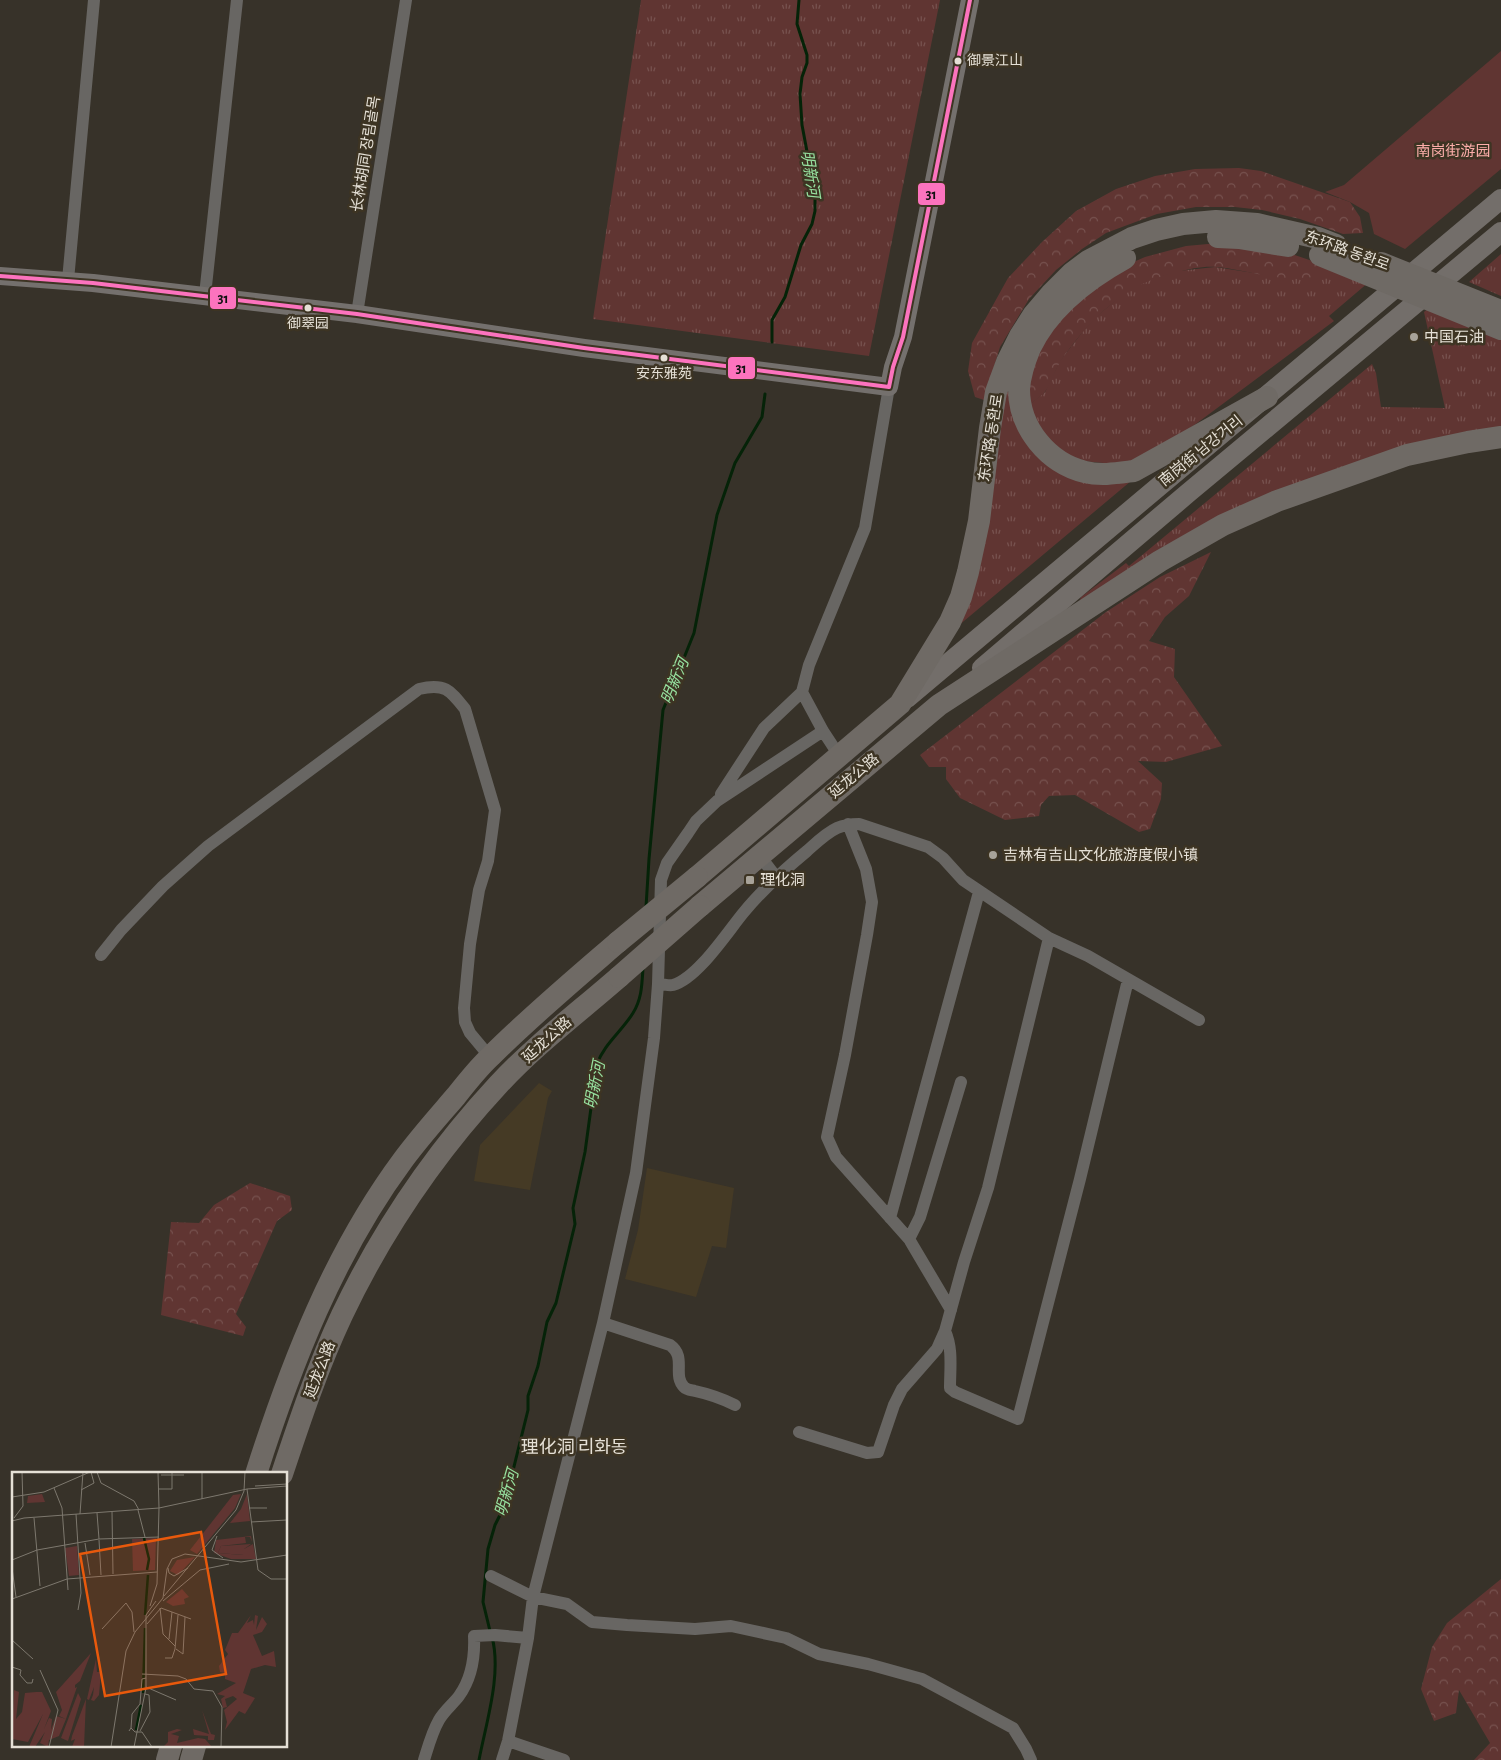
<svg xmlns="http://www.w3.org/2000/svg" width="1501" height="1760" font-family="'Alegreya Sans','Noto Sans SC','Noto Sans KR',sans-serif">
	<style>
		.built { fill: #453a25 }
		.grass { fill: url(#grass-tufts) }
		.forest { fill: url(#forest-crowns) }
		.green { fill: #603532 }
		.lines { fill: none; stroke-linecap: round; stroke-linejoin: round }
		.stream { stroke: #052308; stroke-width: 3 }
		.street { stroke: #686663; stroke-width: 12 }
		.secondary { stroke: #74706d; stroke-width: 18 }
		.primary { stroke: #736e6a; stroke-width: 20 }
		.highway { stroke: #6f6a65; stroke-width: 22 }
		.highway-bridge { stroke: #6f6a65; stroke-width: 22 }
		.bus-1-casing { stroke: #3d3423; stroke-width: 8 }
		.bus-1 { stroke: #fc73be; stroke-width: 4 }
		.bus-dot { fill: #e5e0d6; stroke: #3d3423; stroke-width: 2 }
		.poi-dot { fill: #a8a399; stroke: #3d3423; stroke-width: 2 }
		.labels { text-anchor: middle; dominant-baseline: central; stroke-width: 5; stroke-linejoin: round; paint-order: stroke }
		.bus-label { font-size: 14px; fill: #e5e0d6; stroke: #3d3423 }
		.park-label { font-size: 15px; fill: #fdaeaa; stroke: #3d3423 }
		.street-label { font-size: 15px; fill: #e5e0d6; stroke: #3d3423 }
		.poi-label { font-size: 15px; fill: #e5e0d6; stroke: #3d3423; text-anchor: start }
		.water-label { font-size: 16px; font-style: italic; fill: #97e2a0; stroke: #3d3423 }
		.quarter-label { font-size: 18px; fill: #e5e0d6; stroke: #3d3423 }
		.inset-river { fill: none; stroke: #052308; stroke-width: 2.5 }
		.inset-road { fill: none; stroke: #7d786e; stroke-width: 1 }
		.view { fill: #e8590c; fill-opacity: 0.15; stroke: #e8590c; stroke-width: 2.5 }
		.inset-edge { fill: none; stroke: #e5e0d6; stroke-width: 2.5 }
		.line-badge { stroke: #3d3423; stroke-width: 2 }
		.pale-badge-label { font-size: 14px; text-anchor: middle; font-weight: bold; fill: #111 }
	</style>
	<defs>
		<pattern id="grass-tufts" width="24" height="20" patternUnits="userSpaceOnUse" patternTransform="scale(1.25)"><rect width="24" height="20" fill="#603532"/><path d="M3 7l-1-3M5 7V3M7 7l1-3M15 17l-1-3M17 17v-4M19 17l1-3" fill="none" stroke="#77524f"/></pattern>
		<pattern id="forest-crowns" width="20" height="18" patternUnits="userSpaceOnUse" patternTransform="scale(1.25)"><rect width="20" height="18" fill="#603532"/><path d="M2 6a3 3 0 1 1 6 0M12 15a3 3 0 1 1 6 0" fill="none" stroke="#77524f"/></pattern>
	</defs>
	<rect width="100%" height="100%" fill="#373229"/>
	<path class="built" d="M539,1083l13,8 -4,7 -18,92 -56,-9 6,-36z
		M647,1168l87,20 -8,60 -14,-2 -16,51 -71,-18 13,-49z"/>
	<path class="grass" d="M641,0h299l-71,356 -276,-37z
		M1501,254v42l-32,-14z
		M1215,267l65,10 29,1 21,-11 39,15 -40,34 5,5 -145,108 -63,36 -55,-5 -31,-25 -11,-30 16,-13 15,-31 24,-31 12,-13 27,-23 24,-14 31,-9z
		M1429,308l72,29v91l-96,20 -327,158 3,-9 45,-34 3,3 243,-202 4,9 5,34 64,1 -21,-96z
		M1011,391l21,54 99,36 -173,145 45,-234z"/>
	<path class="forest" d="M1239,168l22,3 89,31 10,15 3,16 -20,1 -43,-15 -38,-9 -27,-3h-39l-39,7 -51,19 -24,16 -26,21 -27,29 -29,48 -16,53 -9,-3 -7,-26 4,-28 36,-65 34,-36 34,-31 40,-22 39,-13 40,-7z
		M1219,243l58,6 53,18c-22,26 -85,1 -114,0 -12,-1 -27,2 -38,5 -51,10 -87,46 -116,87 -7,10 -10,24 -18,34 -4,4 -10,8 -15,12l-1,-19 12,-39 32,-42 50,-38 23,-10 41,-11z
		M1211,552l-22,44 -24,21 -16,24 26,8 -1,28 48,69 -56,16 -28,-1 24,22 -1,16 -11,30 -11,3 -64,-37 -26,1 -8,9 -2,11 -34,4 -45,-22 -14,-19v-12h-17l-9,-12 186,-143 54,-35z
		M250,1183l40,13 2,14 -15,11 -41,93 10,13 -3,9 -82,-21 10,-93 28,1 15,-18z
		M1501,1579v181h-27l16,-17 -31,-53 -3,23 -22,8 -13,-32 11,-42 15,-24z"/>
	<path class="green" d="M1501,51v118l-96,80 -31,-15 -5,-21 -19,-11 -25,-10 19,-7z"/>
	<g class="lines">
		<path class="stream" d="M772,342v-22l13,-23 16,-52 11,-21 3,-13v-17l-13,-69 -2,-31 2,-17 5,-14v-8l-10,-31 2,-24
			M646,907l3,-48 14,-149 31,-77 23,-118 18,-52 27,-46 3,-23
			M490,1631l-7,-29 5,-53 7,-24 9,-18 24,-97v-14l10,-30 9,-44 9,-19 19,-79 -2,-16 12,-56 12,-88c7,-20 25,-33 36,-51 9,-14 9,-30 10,-45
			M479,1760c7,-37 23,-86 13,-123"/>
		<path class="street" d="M68,280l26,-280
			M205,295l32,-295
			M357,314l49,-314
			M802,692l21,39 17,26
			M721,794l43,-66 38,-36 7,-27 56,-137 24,-141
			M848,824l18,45 6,33 -5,33 -22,120 -18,82 9,20 73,82 42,71
			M760,856l16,21
			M101,955l20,-25 42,-44 45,-40 211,-157c26,-6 31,1 46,20l30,101 -7,51 -9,29 -9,54 -6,64 1,14 5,11 20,24
			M658,984c5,0 11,2 15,1 25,-7 55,-54 71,-73 19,-23 40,-42 63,-61 9,-8 19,-18 30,-23 7,-3 14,-4 22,-4l69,23 15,11 20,22 86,58 39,18 111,64
			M890,1218l89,-326
			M909,1239l11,-22 41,-135
			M603,1323l67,22c17,12 2,30 14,42 3,3 7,3 11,4 14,3 26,7 40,14
			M945,1331c8,18 5,37 5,57l5,4 63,27 62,-240 48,-199
			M799,1432l68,21 11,-1 16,-47 8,-16 35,-40 8,-18 19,-69 24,-74 61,-250
			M491,1576l42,21 34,7 25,18 35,3 68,4 36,-3 55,12 33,16 49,10 54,15 91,49 13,21 5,11
			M508,1741l56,19
			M424,1760c4,-13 8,-28 15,-40 5,-9 14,-16 20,-24 13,-18 16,-38 15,-60l21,-1 33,3
			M502,1760l6,-19 20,-103 5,-41 70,-274 33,-150 18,-135 4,-54 3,-104 6,-17 21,-30 8,-12 21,-20 106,-70"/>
		<path class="secondary" d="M0,276l93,7 264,31 227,34 305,39 4,-20 10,-30 67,-337"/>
		<path class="primary" d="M982,668l206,-175 313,-261
			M907,698c198,-167 397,-332 594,-499"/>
		<path class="highway" d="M1218,237l21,1 49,8
			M1125,258c-38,21 -76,50 -95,90 -5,12 -10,27 -11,41 0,39 29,74 66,83 16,4 33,1 49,-1l133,-74
			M697,877l203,-173 50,-82 11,-25 7,-25 11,-51 11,-93 6,-36 11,-30 13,-26 14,-22 17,-20 21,-21 16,-12 44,-23 24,-8 27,-6 33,-3 41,3 61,14 18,7
			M700,906l239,-201 221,-144 63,-36 54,-24 130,-46 61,-13 33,-5
			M256,1474c35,-110 78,-221 147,-314 17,-23 35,-43 53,-64 11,-14 22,-28 35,-40 40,-40 84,-77 127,-114
			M282,1474c18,-54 36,-108 60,-159 40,-84 93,-162 156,-230 37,-40 81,-73 121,-108
			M167,1760l4,-14
			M191,1760l4,-14"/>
		<path class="highway-bridge" d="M1320,255l181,74
			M1381,263l120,48
			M618,942l79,-65
			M619,977l81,-71"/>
		<defs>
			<path id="bus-1" d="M0,276l93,7 264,31 227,34 305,39
				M889,387l4,-20 10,-30 67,-337"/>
		</defs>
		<use href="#bus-1" class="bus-1-casing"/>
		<use href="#bus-1" class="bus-1"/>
	</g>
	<g class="bus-dot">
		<circle cx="958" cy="61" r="4.5"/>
		<circle cx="308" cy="308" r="4.5"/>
		<circle cx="664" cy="358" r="4.5"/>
	</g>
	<g class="poi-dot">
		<circle cx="1414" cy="337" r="5"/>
		<circle cx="993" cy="855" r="5"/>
		<rect x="745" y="875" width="10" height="10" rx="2.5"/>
	</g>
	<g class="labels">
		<g class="bus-label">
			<text x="967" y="61" text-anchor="start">御景江山</text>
			<text x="308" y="324">御翠园</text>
			<text x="664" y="374">安东雅苑</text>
		</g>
		<g class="park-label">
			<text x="1453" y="151">南岗街游园</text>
		</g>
		<g class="street-label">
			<text transform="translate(366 154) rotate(-81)">长林胡同 장림골목</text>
			<text transform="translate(1347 251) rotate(20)">东环路 동환로</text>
			<text transform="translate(991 438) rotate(-81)">东环路 동환로</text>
			<text transform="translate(1201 451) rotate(-39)">南岗街 남강거리</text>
			<text transform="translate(854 776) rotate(-40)">延龙公路</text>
			<text transform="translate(547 1040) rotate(-42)">延龙公路</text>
			<text transform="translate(320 1370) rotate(-69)">延龙公路</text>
		</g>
		<g class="poi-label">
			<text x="1424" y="337">中国石油</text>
			<text x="1003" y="855">吉林有吉山文化旅游度假小镇</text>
			<text x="760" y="880">理化洞</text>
		</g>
		<g class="water-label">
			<text transform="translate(810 174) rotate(81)">明新河</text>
			<text transform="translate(675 681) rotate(-68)">明新河</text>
			<text transform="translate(595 1085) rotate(-79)">明新河</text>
			<text transform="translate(507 1493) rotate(-74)">明新河</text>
		</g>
		<g class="quarter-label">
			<text x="574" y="1448">理化洞 리화동</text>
		</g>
	</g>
	<g transform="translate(12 1472)">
		<rect width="275" height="275" fill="#373229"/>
		<path d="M235,22l3,27 -20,2 11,-14zM239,64l1,6 -2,-5h-5l1,6 -25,3 -3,7 25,2 1,-6 9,-5 3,15h-25l-17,-6 2,-13zM144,66l-1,32 -22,1 -1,-32zM65,74l2,29 -10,1 -4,-28zM183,85l-17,18 -8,-4 7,-11z" fill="#603532"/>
		<path d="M239,72l-7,5v6l-26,-2 3,-7zM170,117l7,8 -5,2 1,5 -12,2 -7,-4zM239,143l-4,8 6,-3 1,5 1,-10 3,1 -2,14 6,-13 5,7 -5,8 -9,3 9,21 12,-5 2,16 -11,-2 -14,4 -8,24 12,5 -10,16 -6,-3 -14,19 2,-8 -3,-12 13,-11 -4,-3 -8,3 2,8 -4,1 -2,-9 4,-3 -8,-2 19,-11 -11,-4v-6l-5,-1 -1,-6 9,-12 -3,-4 7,-17h6zM79,181l-11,28 -5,4v3l2,-1 -11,32 -7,-3 3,-6 -6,-18zM84,187l1,13h4l-2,23 -5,6 -3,-1 2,-5 1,-8 -5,13 -2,-1zM2,218l5,2 -3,27 6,-7 3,-19 11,-1h6l9,19 -7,18 5,-11 3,1 -1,11 5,-14 10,3 -7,17 -10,4 -1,7 -8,-4 5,-11 -10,15h-6l14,-33 -15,28 -16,-3zM66,221l3,6 -13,42 -7,-3zM74,227l-2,48h-12l3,-8 -4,2 1,-5zM190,238l9,24 4,1 -1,5h-6v-4l-14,-1 -1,-6 16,5zM165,257l5,1 -11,4 8,2 -2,7 21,-5 7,1 7,8h-49l5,-5v-10z" fill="#603532"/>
		<path d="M30,22l3,8 -18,1 1,-7zM229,22l-6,14 -38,46 -7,-4 43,-55z" fill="#603532"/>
		<path class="inset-river" d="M132,66l5,21 -2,11M133,143l3,-40M131,221l2,-65M124,258l5,-25"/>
		<path class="inset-road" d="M85,0l4,11 33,18 5,9M146,0l1,36M190,0v27M149,3h23M243,14l32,-2M275,14l-40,3 11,81 13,9h16M42,16l8,20 6,82M146,17h14v-17M69,18l13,-7 -3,-11M0,25l32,-5 46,-20M237,36h18M126,38l7,27M100,40l1,62M85,41l2,26M64,42l5,79 -3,17M68,42l3,-42M2,46l9,-12 -1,-34M22,46l6,68M0,49l12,-3 135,-10 88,-19M239,50l36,-2M205,64l-5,14 11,8M87,68l2,35M73,71l5,32M0,88l25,-10 62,-11 60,-2M0,96l4,29M156,96l1,5 5,3 14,-8M152,124l72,-86 8,-19 1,-19M0,127l55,-20 90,-7M151,129l37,-31 29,-6M138,134l7,-22 2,-76M148,136l3,26 12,12M135,152l14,-16 30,11M90,157l24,-26 6,9 2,20M157,167l3,-27M0,168l21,19M164,177l7,5 2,-37M153,186h7l3,-9 3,-34M0,195l9,3 -1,5 7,8h5l1,-4M28,198l18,40 -9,37M130,202l36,2 8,3 8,10 19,2 9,16 -1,40M134,215l30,13M119,256l1,-14 8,-10 2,-25 4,-1M117,259l2,-3 4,4h7l10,15M128,259l10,-19 -1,-17 -4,-1M99,275l15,-96 9,-19 28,-34 4,-29 5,-10 13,-5 56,8 46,-7M122,275l12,-59v-73l10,-14"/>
		<path class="view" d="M189,60l25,142 -121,22 -25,-142z"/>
		<rect width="275" height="275" class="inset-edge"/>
	</g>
	<g class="line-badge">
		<rect x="917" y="182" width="29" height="24" rx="5" fill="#fc73be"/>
		<rect x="209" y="286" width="28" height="24" rx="5" fill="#fc73be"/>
		<rect x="727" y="356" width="29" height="24" rx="5" fill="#fc73be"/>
	</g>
	<g class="pale-badge-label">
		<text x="931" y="199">31</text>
		<text x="223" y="303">31</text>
		<text x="741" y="373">31</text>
	</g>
</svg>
